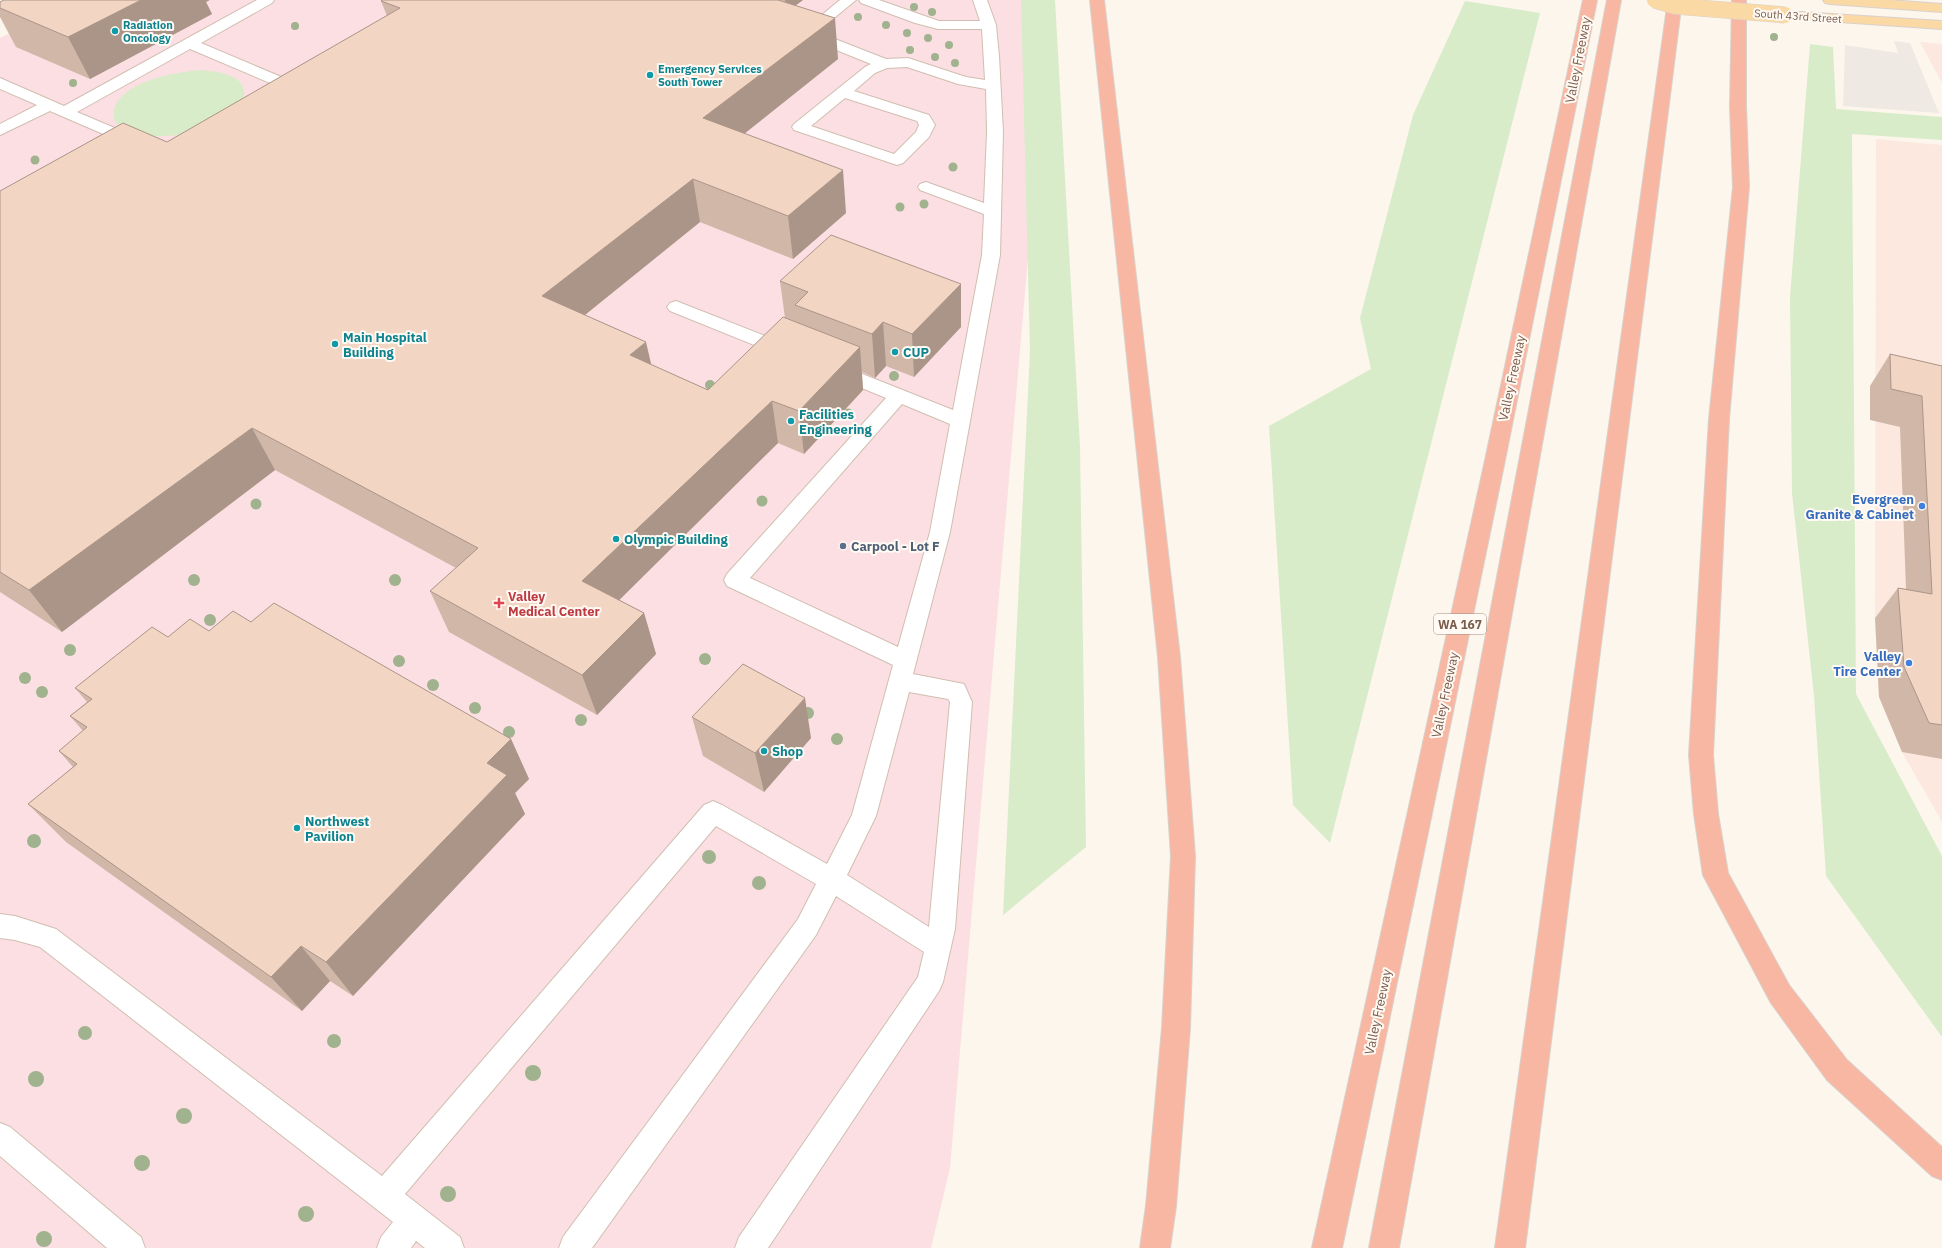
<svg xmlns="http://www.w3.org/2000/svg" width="1942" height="1248" font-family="'IBM Plex Sans',sans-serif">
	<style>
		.commercial { fill: #fde8e0 }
		.industrial { fill: #efe9e4 }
		.medical { fill: #fbdfe3 }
		.green { fill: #d8ecc9 }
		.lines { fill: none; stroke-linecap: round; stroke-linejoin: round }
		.minor-casing { stroke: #d1beb0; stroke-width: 2 }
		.major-casing { stroke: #dad1cd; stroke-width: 2 }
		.highway-casing { stroke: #dad1cd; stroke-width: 2 }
		.minor { fill: #fff; fill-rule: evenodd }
		.major { fill: #fbd9a5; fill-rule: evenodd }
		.highway { fill: #f7b7a3; fill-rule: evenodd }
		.major-bridge-casing { stroke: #dad1cd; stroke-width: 17; stroke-linecap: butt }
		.major-bridge { stroke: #fbd9a5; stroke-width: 16 }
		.tree { fill: #a0b28e }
		.wall { fill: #d1b7a8 }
		.shaded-wall { fill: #aa9588 }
		.building { fill: #f3d5c3; stroke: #aa9588 }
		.culture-dot { fill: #0f9aa8; stroke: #fffaf3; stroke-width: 1.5 }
		.shop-dot { fill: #3f7fe0; stroke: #fffaf3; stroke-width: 1.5 }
		.service-dot { fill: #5c6f8a; stroke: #fffaf3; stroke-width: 1.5 }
		.health-dot { fill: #e0444e; stroke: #fffaf3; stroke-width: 1.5 }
		.labels { text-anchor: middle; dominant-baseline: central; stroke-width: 4; stroke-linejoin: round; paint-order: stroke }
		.far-street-label { font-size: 11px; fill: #7a5c4d; stroke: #fffaf3 }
		.far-culture-label { font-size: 11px; font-weight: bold; fill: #0d838f; stroke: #fffaf3; text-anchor: start }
		.shield { fill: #fffaf3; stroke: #a28b7f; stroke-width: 1 }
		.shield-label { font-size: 12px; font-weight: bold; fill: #7a5c4d }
		.street-label { font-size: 13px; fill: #7a5c4d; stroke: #fffaf3 }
		.culture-label { font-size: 13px; font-weight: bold; fill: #0d838f; stroke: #fffaf3; text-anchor: start }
		.shop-label { font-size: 13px; font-weight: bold; fill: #366cbe; stroke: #fffaf3; text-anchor: end }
		.service-label { font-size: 13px; font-weight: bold; fill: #4e5e75; stroke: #fffaf3; text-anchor: start }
		.health-label { font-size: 13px; font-weight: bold; fill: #be3a42; stroke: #fffaf3; text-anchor: start }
	</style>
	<rect width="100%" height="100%" fill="#fdf6ec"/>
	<path class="commercial" d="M1920,42l22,2v39z
		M1876,139l66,6v677l-40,-70 -23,-55 -4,-79z"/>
	<path class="industrial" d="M1894,41l16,2 29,70 -96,-7 2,-61 53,8z"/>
	<path class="medical" d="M80,0h970l-100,1168 -19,80h-931v-1210z"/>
	<path class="green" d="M1021,0h34l25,446 6,401 -83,68 27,-564z
		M1465,1l75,12 -210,830 -37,-38 -24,-379 102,-57 -11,-51 53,-203z
		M1810,44l23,3 3,62 106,8v23l-90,-6 4,560 86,162v181l-116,-161 -12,-180 -22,-203 -2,-196z
		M201,70c20,2 51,5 41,33 -15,8 -35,24 -50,29 -17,6 -84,10 -78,-21 6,-30 63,-39 87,-41z"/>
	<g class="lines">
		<defs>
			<path id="minor" d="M257,0h17l-2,3 -71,40 104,44 3,3c-5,6 -11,7 -17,5l-2,-4 -99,-42 -113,63 66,28 2,3 -2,3 -6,2 -6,-2 -81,-35 -50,24v-11l37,-19 -37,-16v-11l64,28z
				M840,0h16l-39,32 69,27 22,-1 58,19 19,3 -3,-51h-44l-23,-6 -54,-20 -2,-3h20l60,21h41l-7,-21h14l9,25 3,31 4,76 -3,123 -50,277 -37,142 51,10 8,18 -17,227 -12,53 -4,9 -171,257h-33l4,-11 179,-260 6,-25 -88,-56 -20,39 -224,313h-33l4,-11 235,-318 18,-35 -100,-58 -311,368 55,43 4,11h-39l-9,-7 -5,7h-34l4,-11 12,-15 -353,-275 -25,-7 -15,-2v-24l15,2 41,13 326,247 322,-371 9,-4 9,4 105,59 25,-49 41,-150 -166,-79 -3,-6 3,-6 159,-176 -58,-24 -2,-4 2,-4 7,-2 7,2 111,44 29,-155 2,-41 -64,-24 -2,-3 2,-3 6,-2 58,21 3,-71 -1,-43 -28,-5 -51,-17 -20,1 -12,5 -21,18 75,24 6,10 -6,12 -26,26 -6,2 -6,-2 -97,-33 -2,-3 2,-3 71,-57 6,-3 -67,-27 -4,-4zM845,98l72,23 2,4 -3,7 -22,22 -83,-28zM902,404l48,20 -20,108 -32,115 -148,-69zM909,692l39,7 2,3 -21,225 -82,-52 29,-59z
				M676,301l117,46 2,4 -2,4 -7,2 -7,-2 -109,-44 -3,-4 3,-4z
				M0,1123l10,4 131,110 4,11h-38l-107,-92z"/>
			<path id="major" d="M1823,0h66l53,4v8l-112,-8 -5,-1z
				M1785,11l157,10v8l-162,-11 -2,-3 2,-3z"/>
			<path id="highway" d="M1090,0h14l76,657 15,199 -5,172 -14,178 -6,42h-30l6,-42 16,-178 9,-172 -13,-199z
				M1583,0h14l-93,465 -162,783h-30l172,-783z
				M1607,0h14l-222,1248h-30z
				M1668,0h14l-157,1248h-30z
				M1732,0h14v107l3,80 -20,232 -16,336 5,59 10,59 61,112 58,75 95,87v33l-10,-4 -105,-96 -56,-77 -68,-128 -9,-61 -5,-59 20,-336 24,-232 -3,-80z"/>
		</defs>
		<use href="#minor" class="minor-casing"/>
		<use href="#major" class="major-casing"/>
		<use href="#highway" class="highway-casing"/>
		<use href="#minor" class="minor"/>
		<use href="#major" class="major"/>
		<use href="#highway" class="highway"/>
		<defs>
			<path id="major-bridge" d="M1655,0l20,6 110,9"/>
		</defs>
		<use href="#major-bridge" class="major-bridge-casing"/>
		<use href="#major-bridge" class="major-bridge"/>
	</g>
	<g class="tree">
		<circle cx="914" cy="7" r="4"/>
		<circle cx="932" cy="12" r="4"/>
		<circle cx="858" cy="17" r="4"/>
		<circle cx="886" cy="25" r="4"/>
		<circle cx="295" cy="26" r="4"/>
		<circle cx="907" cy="33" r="4"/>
		<circle cx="1774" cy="37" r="4"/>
		<circle cx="928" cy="38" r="4"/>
		<circle cx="949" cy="45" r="4"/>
		<circle cx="910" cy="50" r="4"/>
		<circle cx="935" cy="57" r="4"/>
		<circle cx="955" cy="63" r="4"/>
		<circle cx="73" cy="83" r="4"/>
		<circle cx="35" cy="160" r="4.5"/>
		<circle cx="953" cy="167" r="4.5"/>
		<circle cx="924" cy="204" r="4.5"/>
		<circle cx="900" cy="207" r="4.5"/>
		<circle cx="894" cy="376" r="5"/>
		<circle cx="710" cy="385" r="5"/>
		<circle cx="848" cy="414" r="5.5"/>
		<circle cx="762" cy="501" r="5.5"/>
		<circle cx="256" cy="504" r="5.5"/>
		<circle cx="194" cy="580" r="6"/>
		<circle cx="395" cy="580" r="6"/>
		<circle cx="210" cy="620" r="6"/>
		<circle cx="70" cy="650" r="6"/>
		<circle cx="705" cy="659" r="6"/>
		<circle cx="399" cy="661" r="6"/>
		<circle cx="25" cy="678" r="6"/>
		<circle cx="433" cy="685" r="6"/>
		<circle cx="42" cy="692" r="6"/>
		<circle cx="475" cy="708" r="6"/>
		<circle cx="808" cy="713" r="6"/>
		<circle cx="581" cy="720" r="6"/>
		<circle cx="509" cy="732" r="6"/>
		<circle cx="837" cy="739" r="6"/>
		<circle cx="34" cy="841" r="7"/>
		<circle cx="709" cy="857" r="7"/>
		<circle cx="759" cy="883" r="7"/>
		<circle cx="85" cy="1033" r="7"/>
		<circle cx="334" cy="1041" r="7"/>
		<circle cx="533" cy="1073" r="8"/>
		<circle cx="36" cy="1079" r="8"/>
		<circle cx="184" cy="1116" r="8"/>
		<circle cx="142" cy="1163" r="8"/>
		<circle cx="448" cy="1194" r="8"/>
		<circle cx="306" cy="1214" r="8"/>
		<circle cx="44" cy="1239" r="8"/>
	</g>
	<path class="wall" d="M382,0h421l-8,5 43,54 -94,75 102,79 -53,46 -93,-37 -115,93 66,50 57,25 77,-72 -5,-37 181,3v43l-47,50 -28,-11 -11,12 -13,-6 1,18 -59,64 -26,-11 -159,157 25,13 12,41 -59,61 -148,-83 -19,-41 26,-23 -181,-98 -213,162 -62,-40v-401l167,-49 220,-126 -6,-15z
		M0,2h206l6,12 -122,65 -74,-32 -16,-30z
		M1890,354l52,12v393l-40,-7 -23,-55 -4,-79 23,-30 8,1 -6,-162 -30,-7v-34z
		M251,622l260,117 18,40 -14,14 10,21 -172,182 -23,-15 -28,30 -236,-169 -38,-38 45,-37 -14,-16 24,-20 -13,-15 17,-14 -12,-14 93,-51 41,-6z
		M692,717l119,21 -47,54 -61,-36z"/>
	<path class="shaded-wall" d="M141,0h69l-4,2 6,12 -122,65 -22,-42z
		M785,0h18l-16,12z
		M835,18l3,41 -128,102 -7,-43z
		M843,170l3,43 -53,46 -5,-43z
		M693,179l7,43 -145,117 -13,-43z
		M961,284v43l-47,50 -2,-43z
		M883,322l3,44 -11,12 -3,-44z
		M646,342l10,43 -26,-30z
		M860,347l3,43 -59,64 -5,-43z
		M772,401l6,42 -182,180 -14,-42z
		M252,428l23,42 -213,162 -33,-42z
		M644,613l12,41 -59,61 -15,-40z
		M805,698l6,40 -47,54 -9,-39z
		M511,739l18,40 -14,14 10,21 -172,182 -27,-34 161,-199z
		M301,946l29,35 -28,30 -31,-34z"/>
	<path class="building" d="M4,0h137l-73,37 -68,-29v-6z
		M382,0h396l57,18 -132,100 140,52 -55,46 -95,-37 -151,117 104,46 -16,13 78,35 75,-73 77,30 -61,64 -27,-10 -190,180 62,32 -62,62 -152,-84 48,-43 -226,-120 -223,162 -29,-18v-381l123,-68 44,19 233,-134 -19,-7z
		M831,235l130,49 -49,50 -29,-12 -11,12 -77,-29 13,-13 -28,-11z
		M1890,354l52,12v359l-13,-2 -25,-56 -6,-79 34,6 -10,-198 -31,-7z
		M274,603l237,136 -24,24 20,12 -181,187 -25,-16 -30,31 -243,-173 49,-40 -18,-13 28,-24 -17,-11 22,-17 -17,-11 77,-61 16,10 22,-18 19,12 24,-20 18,11z
		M743,664l62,34 -50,55 -63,-36z"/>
	<g class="culture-dot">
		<circle cx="115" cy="31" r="4"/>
		<circle cx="650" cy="75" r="4"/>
		<circle cx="335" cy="344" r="4"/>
		<circle cx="895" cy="352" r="4"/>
		<circle cx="791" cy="421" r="4"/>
		<circle cx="616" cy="539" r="4"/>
		<circle cx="764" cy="751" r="4"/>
		<circle cx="297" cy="828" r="4"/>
	</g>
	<g class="shop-dot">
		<circle cx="1922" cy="506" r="4"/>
		<circle cx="1909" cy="663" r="4"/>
	</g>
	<circle class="service-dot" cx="843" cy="546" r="4"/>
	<path class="health-dot" d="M497 597h4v4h4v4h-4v4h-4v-4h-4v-4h4z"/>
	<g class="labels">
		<g class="far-street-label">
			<text transform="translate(1798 16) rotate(4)">South 43rd Street</text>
		</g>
		<g class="far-culture-label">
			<text x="123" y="25">Radiation<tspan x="123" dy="13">Oncology</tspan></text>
			<text x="658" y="69">Emergency Services<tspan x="658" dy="13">South Tower</tspan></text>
		</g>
		<rect class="shield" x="1434" y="614" width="52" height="20" rx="3"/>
		<g class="shield-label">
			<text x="1460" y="624">WA 167</text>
		</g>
		<g class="street-label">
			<text transform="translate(1578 60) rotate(-79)">Valley Freeway</text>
			<text transform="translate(1512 378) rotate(-78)">Valley Freeway</text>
			<text transform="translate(1445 695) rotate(-78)">Valley Freeway</text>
			<text transform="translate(1378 1012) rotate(-78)">Valley Freeway</text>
		</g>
		<g class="culture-label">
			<text x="343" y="337">Main Hospital<tspan x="343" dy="15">Building</tspan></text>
			<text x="903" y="352">CUP</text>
			<text x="799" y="414">Facilities<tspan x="799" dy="15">Engineering</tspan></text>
			<text x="624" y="539">Olympic Building</text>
			<text x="772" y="751">Shop</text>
			<text x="305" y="821">Northwest<tspan x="305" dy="15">Pavilion</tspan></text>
		</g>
		<g class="shop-label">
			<text x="1914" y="499">Evergreen<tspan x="1914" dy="15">Granite &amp; Cabinet</tspan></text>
			<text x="1901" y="656">Valley<tspan x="1901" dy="15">Tire Center</tspan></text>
		</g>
		<g class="service-label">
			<text x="851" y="546">Carpool - Lot F</text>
		</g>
		<g class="health-label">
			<text x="508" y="596">Valley<tspan x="508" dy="15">Medical Center</tspan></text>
		</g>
	</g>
</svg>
